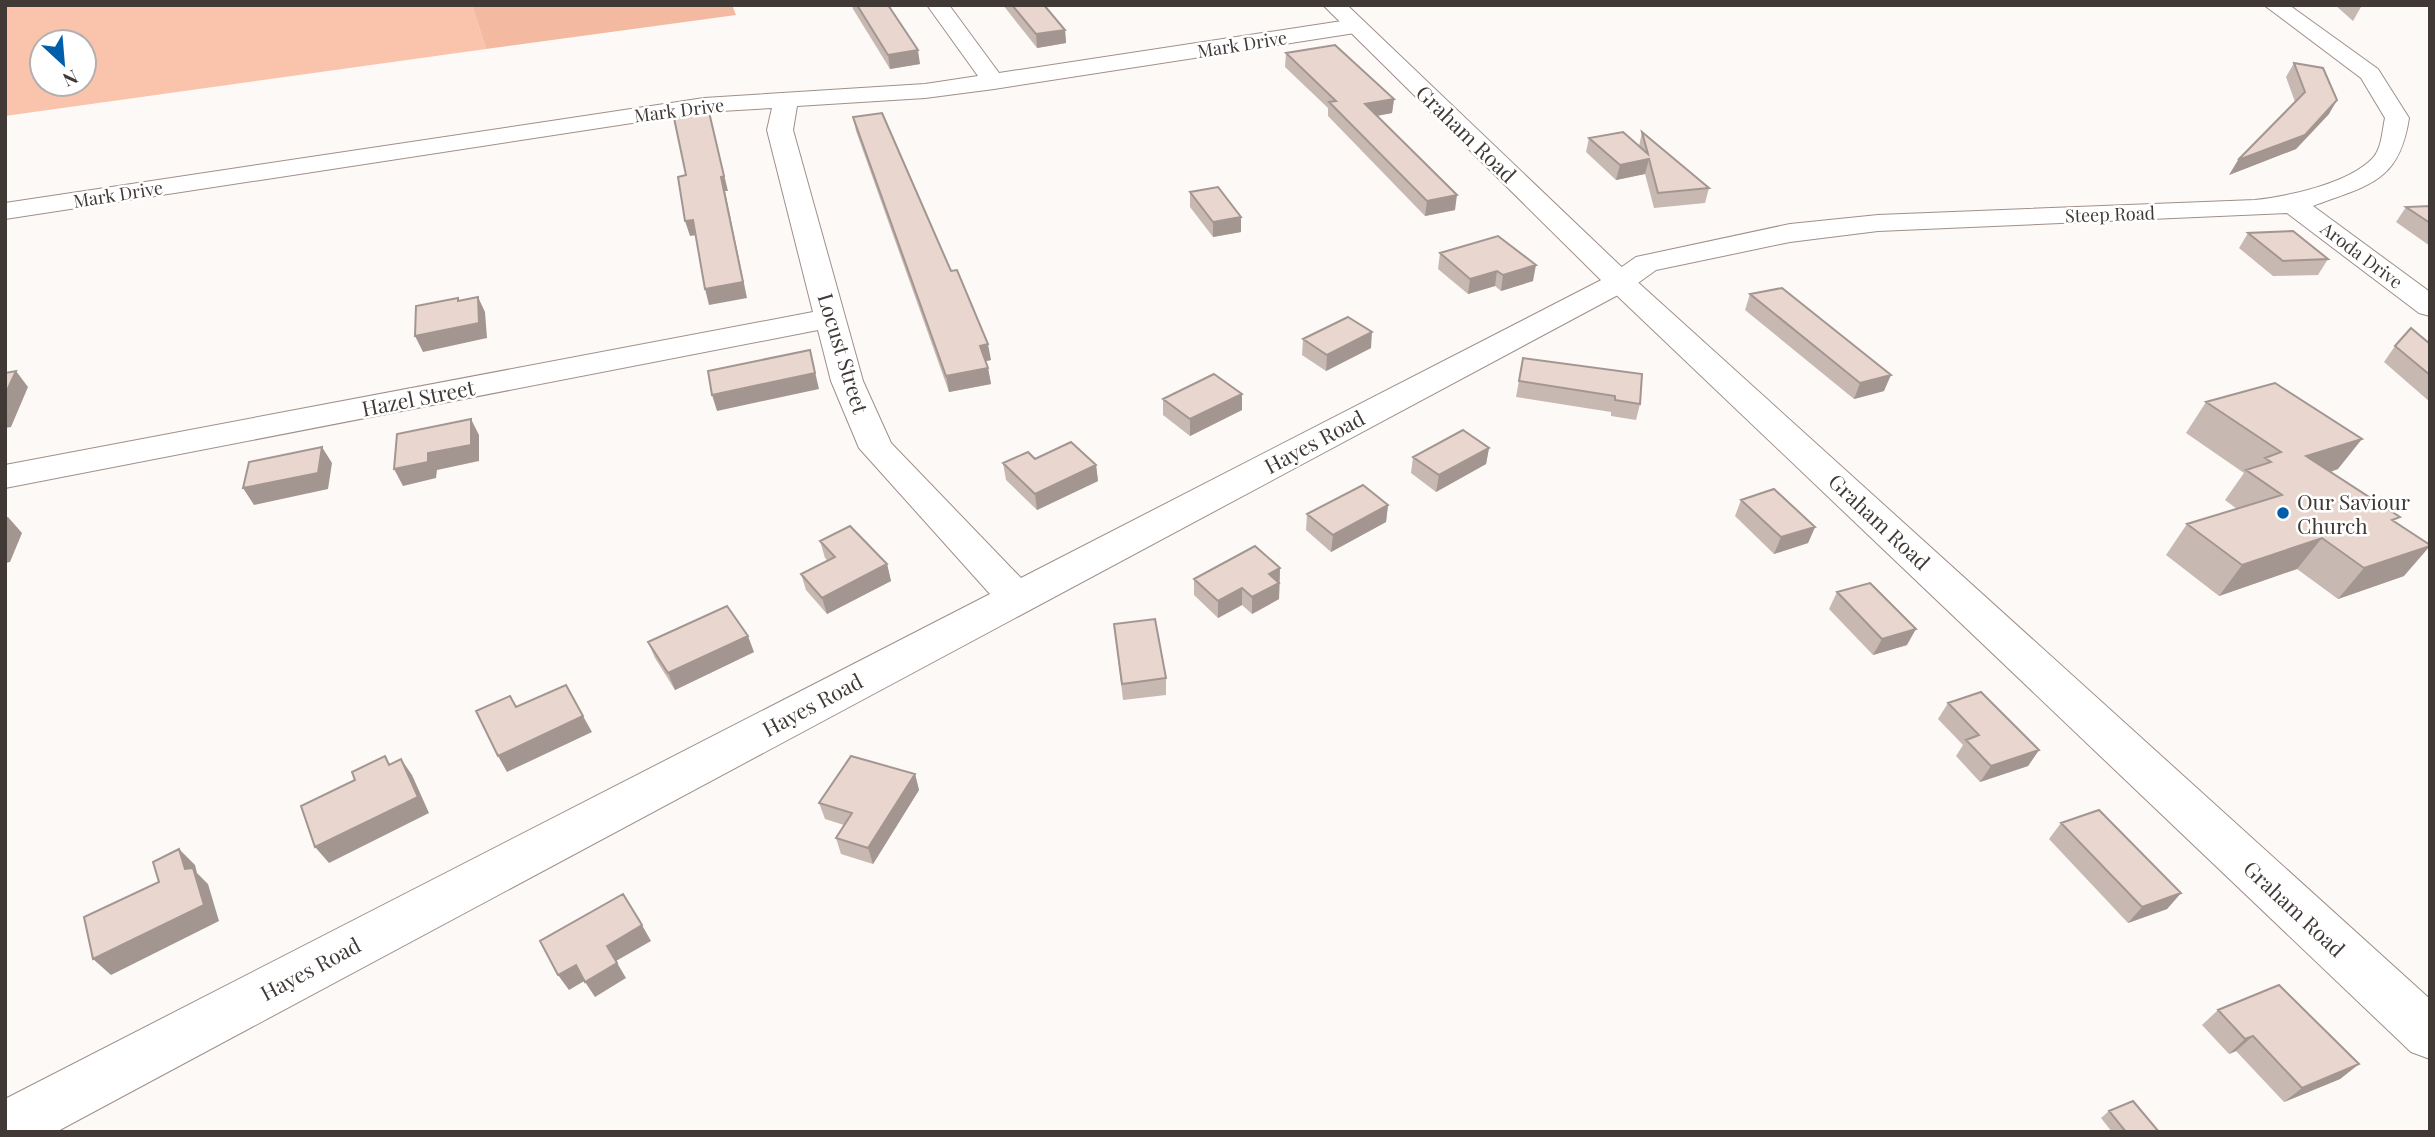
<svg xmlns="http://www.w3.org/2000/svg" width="2435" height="1137" font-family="'Playfair Display',serif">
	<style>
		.green { fill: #fac3ac; fill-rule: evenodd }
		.forest { fill: #f3b9a1 }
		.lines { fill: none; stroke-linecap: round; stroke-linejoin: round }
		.street-casing { stroke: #a08f88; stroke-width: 2 }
		.secondary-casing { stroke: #a08f88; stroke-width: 2 }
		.street { fill: #fff; fill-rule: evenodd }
		.secondary { fill: #fff; fill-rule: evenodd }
		.wall { fill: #c8b8b2 }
		.shaded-wall { fill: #a39691 }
		.building { fill: #e9d6cf; stroke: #a39691; stroke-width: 2 }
		.poi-dot { fill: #005eab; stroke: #fff; stroke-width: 2.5 }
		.labels { text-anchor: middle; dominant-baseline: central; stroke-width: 5; stroke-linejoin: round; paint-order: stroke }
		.far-street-label { font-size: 18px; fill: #403936; stroke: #fff }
		.street-label { font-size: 21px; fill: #403936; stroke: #fff }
		.poi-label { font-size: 21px; fill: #403936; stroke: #fff; text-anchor: start }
	</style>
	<rect width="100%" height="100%" fill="#fcf9f7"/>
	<path class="green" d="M5,5h467l14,44 -481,67zM42,42h42v42h-42z"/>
	<path class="forest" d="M472,5h260l4,10 -250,34z"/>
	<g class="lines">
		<defs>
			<path id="street" d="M927,5h22l50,68 356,-54 11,7 -11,7 -361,56 -69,9 -128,8 -4,24 70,251 28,62 130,135 588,-302 27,-19 154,-33 88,-9 377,-15c34,-4 92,-16 117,-41 10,-10 10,-28 13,-41l-24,-40 -97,-73h25l89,64 31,49c-10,65 -41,67 -96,88l117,86v24l-11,-3 -132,-100 -409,18 -88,11 -134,28 -25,18 -1575,844h-51v-33l985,-505 -131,-146 -28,-67 -13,-51 -813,158v-23l808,-153 -46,-182 5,-22 -68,4 -699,107v-16l699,-105 221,-14 53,-8z"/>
			<path id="secondary" d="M1323,5h24l284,271 799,723v60l-19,-7 -802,-764z"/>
		</defs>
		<use href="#street" class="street-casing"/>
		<use href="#secondary" class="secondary-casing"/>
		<use href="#street" class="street"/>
		<use href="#secondary" class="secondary"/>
	</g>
	<path class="wall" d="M852,5h36l32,59 -30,5 -37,-60z
		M1003,5h41l21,25 1,13 -29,5z
		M2335,5h26v2l-8,14z
		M1286,53l108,46 -2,14 -15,3 78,94 -30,6 -97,-100v-8l-43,-41z
		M2294,63l35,51 -33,35 -67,26 66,-73 -9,-25z
		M853,117l98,154 40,89 -5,1 2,7 3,16 -42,8 -93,-261z
		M1642,132l67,56 -4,15 -51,5 -9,-34 -29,6 -30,-28 3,-14 50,8z
		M1190,192l51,25v15l-28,5 -23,-30z
		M2430,206v40l-34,-24 10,-15z
		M2248,233l80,26 -10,16 -45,1 -34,-28z
		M1440,253l93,28 -32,10 -6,-5 -27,8 -30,-25z
		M1750,294l134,97 -30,8 -109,-89z
		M1303,339l68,9 -45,23 -24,-16z
		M2430,344v58l-46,-40 11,-16z
		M1523,358l117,46 -4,16 -25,-4v-4l-95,-15z
		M1163,399l79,11 -52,26 -27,-21z
		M2206,402l132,67 -7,3 65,50 8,54 -66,23 -41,-30 -78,27 -53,-41 21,-31 50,-15 -12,-9 19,-27 -58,-40z
		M1489,448l-3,16 -50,28 -25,-19 2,-16z
		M1035,459l61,6 2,16 -61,29 -31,-30 -3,-17z
		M1741,500l74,27 -7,16 -34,11 -39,-38z
		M1388,505l-2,17 -55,30 -25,-22 1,-16z
		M820,541l67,23 4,17 -64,33 -21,-24 -5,-16 27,-13 -3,-3z
		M1280,568l-1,31 -27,15 -10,-9 -24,13 -24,-23v-16z
		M1837,592l70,53 -34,10 -44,-46z
		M1114,624l52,54v17l-43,5z
		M648,642l106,10 -79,38 -20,-32z
		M1948,703l91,47 -11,16 -48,16 -24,-26 7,-11 -25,-26z
		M915,774l4,16 -46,74 -32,-10 -5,-16 8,-13 -19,-6 -6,-16z
		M2061,823l120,70 -14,16 -39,14 -79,-84z
		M2218,1010l141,54 -19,15 -56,23 -48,-51 -7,3 -27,-29z
		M2109,1111l50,21h-47l-11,-14z"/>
	<path class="shaded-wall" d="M1065,30l1,13 -29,5 -1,-14z
		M918,50l2,14 -30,5 -2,-14z
		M1394,99l-2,14 -28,5 1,-14z
		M2337,100l-8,14 -33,35 -67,26 9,-15z
		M709,112l19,79h-3l22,107 -38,7 -4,-16 16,-112z
		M1649,159l-4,15 -29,6 4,-15z
		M1457,195l-2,15 -30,6 2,-15z
		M1241,217v15l-28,5v-15z
		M693,220l4,15 -7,1 -5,-15z
		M1536,265l-3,16 -32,10 2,-16z
		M1497,271l-2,15 -27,8 2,-15z
		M478,297l7,15 2,26 -64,14 -8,-16z
		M1372,332l-1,16 -45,23 1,-16z
		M988,344l3,16 -9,2 -2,-16z
		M810,350l9,39 -102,22 -5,-16z
		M988,368l3,16 -42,8 -3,-16z
		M16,371l12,16 -17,40 -6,1v-33z
		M1891,375l-7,16 -30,8 6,-16z
		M1242,394v16l-52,26v-17z
		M471,419l8,16v26l-42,9 -1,8 -33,8 -9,-17 34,-16z
		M2362,439l-24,30 -54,17 22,-30z
		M322,447l10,16 -4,26 -74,16 -11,-17z
		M1489,448l-3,16 -50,28 3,-17z
		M1096,465l2,16 -61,29 -2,-16z
		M1388,505l-2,17 -55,30 2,-17z
		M8,517l14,16 -12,29 -5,1v-45z
		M1815,527l-7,16 -34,11 7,-17z
		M2322,538l-25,31 -78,27 23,-31z
		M2430,546l-26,30 -66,23 26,-31z
		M887,564l4,17 -64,33 -5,-16z
		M1280,568l-1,31 -27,15v-17l17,-23z
		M1242,588v17l-24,13v-17z
		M1916,629l-9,16 -34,10 9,-16z
		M748,636l6,16 -79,38 -7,-17z
		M583,716l9,16 -85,40 -9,-16z
		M2039,750l-11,16 -48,16 11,-16z
		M401,759l11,16 17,38 -100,50 -14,-16z
		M915,774l4,16 -46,74 -5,-16z
		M179,849l16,16 2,8 11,11 11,37 -108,54 -18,-16 92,-90z
		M2181,893l-14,16 -39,14 14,-16z
		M642,925l9,16 -35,20 10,17 -31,19 -10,-15 22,-36z
		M576,965l10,15 -17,10 -11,-15z
		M2253,1036l-17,15 -7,3 16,-15z
		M2359,1064l-19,15 -56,23 18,-14z"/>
	<path class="building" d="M857,5h31l30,45 -30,5z
		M1012,5h32l21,25 -29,4z
		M1335,45l59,54 -29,5 92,91 -30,6 -98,-99 7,-1 -50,-48z
		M2294,63l29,5 14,32 -32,35 -67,25 67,-68z
		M709,112l15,64 -3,1 22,105 -38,7 -12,-69 -8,1 -7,-44 8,-2 -12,-57z
		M882,113l69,158 6,-1 31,74 -8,2 8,22 -42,8 -93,-259z
		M1623,132l25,22 -6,-22 67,56 -51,5 -9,-34 -29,6 -31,-27z
		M1218,187l23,30 -28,5 -23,-30z
		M2430,206v17l-24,-16z
		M2293,231l35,28 -45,2 -35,-28z
		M1498,236l38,29 -33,10 -6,-4 -27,8 -30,-26z
		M1782,288l109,87 -31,8 -110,-89z
		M478,297l1,26 -64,13 1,-30 42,-8v3z
		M1348,317l24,15 -45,23 -24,-16z
		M2411,328l19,16v31l-35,-29z
		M810,350l5,23 -103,22 -4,-24z
		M1523,358l119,16 -2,30 -25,-4v-4l-96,-15z
		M16,371l-11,24v-22z
		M1214,374l28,20 -52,25 -27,-20z
		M2275,383l87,56 -56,17 94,61 -8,3 38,25v1l-66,22 -42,-30 -80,27 -55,-41 95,-29 -36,-25 25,-8 -6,-4 16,-6 -75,-50z
		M471,419v26l-43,8v9l-34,7 3,-35z
		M1463,430l26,18 -50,27 -26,-18z
		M1071,442l25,23 -61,29 -32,-31 25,-11 7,7z
		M322,447l-4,26 -75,15 6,-26z
		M1363,485l25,20 -55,30 -26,-21z
		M1774,489l41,38 -34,10 -40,-37z
		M850,526l37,38 -65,34 -21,-24 34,-17 -15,-16z
		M1255,546l25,22 -11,6 10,9 -27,14 -10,-9 -24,13 -24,-22z
		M1870,583l46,46 -34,10 -45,-47z
		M727,606l21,30 -80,37 -20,-31z
		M1155,619l11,59 -44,6 -8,-60z
		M566,685l17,31 -85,40 -22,-45 34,-15 6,11z
		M1981,692l58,58 -48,16 -25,-26 13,-5 -31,-32z
		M385,756l4,9 12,-6 17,38 -103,50 -14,-41 54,-26 -3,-8z
		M851,756l64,18 -47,74 -32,-10 16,-25 -33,-10z
		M2099,810l82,83 -39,14 -81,-84z
		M179,849l6,20 8,-1 11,37 -111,54 -9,-42 75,-35 -6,-20z
		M623,894l19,31 -35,21 10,17 -32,19 -9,-17 -18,10 -18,-34z
		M2279,985l80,79 -57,24 -49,-52 -8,3 -27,-29z
		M2133,1101l26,31h-33l-17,-21z"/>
	<circle class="poi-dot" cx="2283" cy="513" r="7"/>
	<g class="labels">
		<g class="far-street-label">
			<text transform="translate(1242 44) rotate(-9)">Mark Drive</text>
			<text transform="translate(679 110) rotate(-7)">Mark Drive</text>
			<text transform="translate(118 194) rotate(-9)">Mark Drive</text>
			<text transform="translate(2110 214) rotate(-2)">Steep Road</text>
			<text transform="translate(2362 255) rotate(37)">Aroda Drive</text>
		</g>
		<g class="street-label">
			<text transform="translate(1467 133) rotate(44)">Graham Road</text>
			<text transform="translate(844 353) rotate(73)">Locust Street</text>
			<text transform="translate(418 397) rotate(-11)">Hazel Street</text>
			<text transform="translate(1314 441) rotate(-28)">Hayes Road</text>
			<text transform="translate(1880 521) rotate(43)">Graham Road</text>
			<text transform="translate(812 704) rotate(-28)">Hayes Road</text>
			<text transform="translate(2295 908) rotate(43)">Graham Road</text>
			<text transform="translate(310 968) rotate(-28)">Hayes Road</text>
		</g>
		<g class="poi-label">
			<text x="2297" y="501">Our Saviour<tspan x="2297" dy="24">Church</tspan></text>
		</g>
	</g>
	<rect width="2435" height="1137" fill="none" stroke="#403936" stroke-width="14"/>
	<g transform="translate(63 63) rotate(154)"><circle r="33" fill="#ffffff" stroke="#b3b0af" stroke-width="2"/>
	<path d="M0-5L12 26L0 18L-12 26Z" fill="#005eab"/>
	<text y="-10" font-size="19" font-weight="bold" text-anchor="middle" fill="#403936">N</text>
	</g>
</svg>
